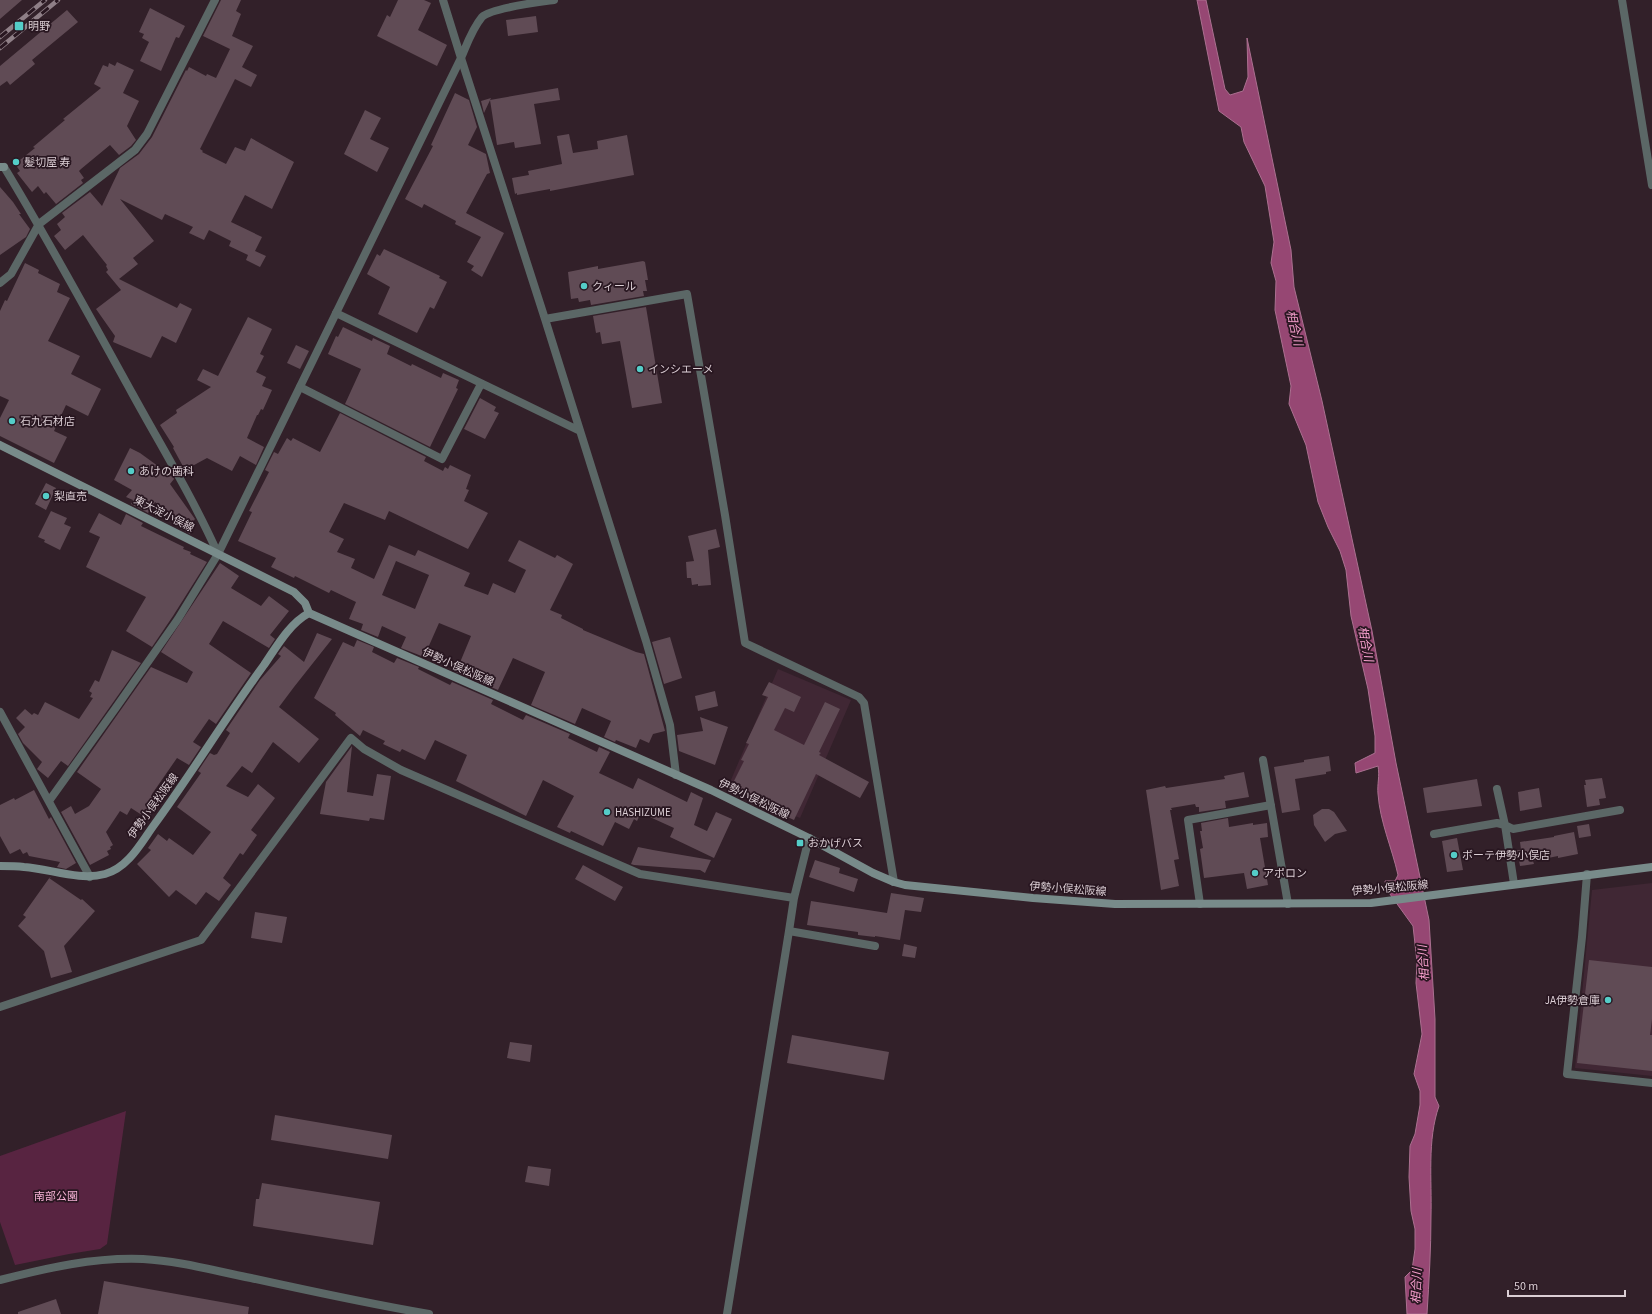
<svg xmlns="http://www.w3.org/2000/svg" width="1652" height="1314" font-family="'Source Sans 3','Noto Sans JP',sans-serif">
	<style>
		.built { fill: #402734 }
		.green { fill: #582441 }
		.water { fill: #964773; stroke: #ab7090 }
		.building { fill: #604b55; fill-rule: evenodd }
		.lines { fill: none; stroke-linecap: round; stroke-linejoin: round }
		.minor { stroke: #5b6766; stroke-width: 8 }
		.tertiary { stroke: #5b6766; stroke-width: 8 }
		.secondary { stroke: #788b8a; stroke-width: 8 }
		.rail-casing { stroke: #8f7f87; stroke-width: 4.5 }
		.rail { stroke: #281620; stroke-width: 3; stroke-dasharray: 9; stroke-linecap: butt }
		.poi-dot { fill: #54cdc8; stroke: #281620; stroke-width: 1.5 }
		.labels { text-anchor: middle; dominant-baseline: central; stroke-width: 3.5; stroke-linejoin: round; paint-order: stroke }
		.poi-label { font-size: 11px; fill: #dbced4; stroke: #281620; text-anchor: start }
		.street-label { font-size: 11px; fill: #dbced4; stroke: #281620 }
		.park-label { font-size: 11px; fill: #f7b3d6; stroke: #281620 }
		.water-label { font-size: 12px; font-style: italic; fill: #f9a1cf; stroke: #281620 }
	</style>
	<rect width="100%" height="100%" fill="#322029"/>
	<path class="built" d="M778,669l73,31 -51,118 -72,-31z
		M1652,883v193l-77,-8 17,-178z"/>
	<path class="green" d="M126,1111l-19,133 -7,5 -31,5 -54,11 -15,-43v-66z"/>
	<path class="water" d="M1197,0h9l19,89 5,6 13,-4 5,-14 -1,-39 44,212 3,37 28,114 50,230 24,132 33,157 6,99v78l4,9c-12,34 -7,74 -8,110 0,33 -2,65 -4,98h-20l-2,-37 7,-7 3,-21v-20l-4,-18 -2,-34 1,-31 5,-12 5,-29v-14l-6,-17 8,-40 -6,-51 1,-21 -4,-36 -26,-36 -2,-9h10l3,-6c-6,-27 -18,-53 -20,-81 -1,-10 2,-18 0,-28l-22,7 -1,-10 20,-10v-17l-7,-47 -17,-73 -5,-46 -6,-19 -12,-24 -10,-25 -12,-57 -17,-41 2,-18 -16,-76 1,-29 -5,-18 3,-21 -9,-56 -21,-44 -3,-15 -22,-16z"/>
	<path class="building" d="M0,0h22l-22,19z
		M221,0h20l-5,11 5,3 -9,22 21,10 -11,21 15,8 -6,12 -16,-8 -35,70 3,2 -1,1 24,12 9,-17 10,4 6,-13 43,24 -22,47 -27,-14 -14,27 31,15 -7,14 11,5 -6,11 -14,-7 2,-5 -19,-9 2,-5 -22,-11 -5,10 -15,-7 4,-6 -28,-13 -3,6 -42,-21 34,42 -21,17 5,6 -19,15 58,29 3,-5 12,6 -16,34 -14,-7 -11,22 -38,-16 2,-6 -19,-27 25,-19 -15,-18 2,-2 -2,-4 1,-1 -24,-30 -18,15 -11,-14 7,-6 -4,-6 8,-7 -3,-4 28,-21 12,14 18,-38 19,-14 13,-17 34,-67 1,1 2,-4 17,9 1,-2 9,4 14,-29 -27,-13z
		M398,0h26l7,3 -13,27 29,15 -10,21 -60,-30 10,-21 3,2z
		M150,8l35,18 -6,12 -3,-1 -15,34 -21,-10 9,-19 -7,-4 2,-4 -5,-2z
		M67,10l11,12 -46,38 3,4 -25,21 -3,-4 -7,5v-20z
		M536,16l2,16 -30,4 -2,-16z
		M117,62l17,8 -11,23 16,8 -12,25 9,14 -5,6 -12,9 -9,-10 -29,24 -2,2 5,7 -3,2 2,3 -27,21 -10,-12 -2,2 -6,-8 -6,6 -15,-19 3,-2 -5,-7 20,-16 -2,-1 32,-27 -2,-1 38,-31 -7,-4 9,-19 5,2 1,-4 6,3z
		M558,88l2,12 -26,4 7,40 -26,4 -1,-6 -17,3 -7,-45z
		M455,93l14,7 8,27 -9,18 18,9 4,19 -3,1 -21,39 38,20 -22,44 -11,-7 3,-4 -7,-4 14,-25 -26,-13 1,-3 -32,-17 -2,4 -17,-9 28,-53 -2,-1z
		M491,98l-7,15 -3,-12z
		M365,110l16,8 -11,21 19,9 -12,24 -33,-18z
		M569,134l4,19 25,-4 -1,-8 30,-6 7,40 -84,16v-2l-33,6v-2l-2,1 -3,-16 17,-3 -1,-4 34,-7 -5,-28z
		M0,187l13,15 8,12h-2l11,15 -4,8 -26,18z
		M384,249l56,27 -1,2 8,4 -13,27 -4,-2 -13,26 -39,-19 12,-27 -23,-13 10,-20 3,2z
		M643,261l2,1 3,18h-3l2,11h-4l1,5 -53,9 -1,-5 -11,2 -1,-4 -7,1 -3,-27 30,-6v3z
		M25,263l14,7 -1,3 22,11 -3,8 13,6 -22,43 32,15 -9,18 30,15 -13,27 -22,-11 -12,26 13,6 -13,26 -54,-27v-18l9,-18 -9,-4v-85l5,-11 2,1z
		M646,307l16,96 -30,5 -12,-67 -18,3 -2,-12 -4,1 -3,-17z
		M248,317l24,12 -12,25 4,2 -8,16 10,5 -4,9 10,4 -9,20 -2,-1 -3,6h-1l-10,23 17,9 -8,18 -16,-9 -8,15 -25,-13 -22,12 -12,-22 1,-1 -14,-22 17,-12 -1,-3 35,-23 -14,-7 6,-11 15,7z
		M343,327l29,14 1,-3 17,8 -3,8 24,12 1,-2 29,14 2,-5 16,7 -3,8 2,1 -28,58 -85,-43 16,-35 -33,-15 8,-18 2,1z
		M296,345l13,6 -9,18 -13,-6z
		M480,398l16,9 -2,4 5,2 -14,26 -21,-10z
		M340,413l86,44 -2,4 19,10 2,-4 3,2 2,-4 21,10 -5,14 3,1 -5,11 24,12 -20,36 -79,-38 -4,9 -41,-17 -15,29 15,7 -7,13 18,7 -4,9 23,11 15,-34 26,11 3,-6 52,23 -6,13 24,9 5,-12 22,10 11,-23 -18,-9 11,-21 36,18 2,-3 16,9 -23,46 12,5 -1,3 22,11v1l53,22 8,2 21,77 -12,3 -4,9 -9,-4 -4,9 -20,-8 -1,2 -11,-5 7,-16 -29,-13 -7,16 -44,-19 14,-33 -32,-14 -15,32 -42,-18 15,-36 -32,-13 -15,34 -23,-9 5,-11 -24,-11 -4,11 -17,-7 2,-6 -14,-5 7,-17 -25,-12 -2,3 -34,-17 -1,2 -23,-11 5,-9 -38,-17 14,-29 -3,-1 20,-39 -4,-2 9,-18 4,2 9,-16 4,3 2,-3 27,14zM396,561l33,14 -14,34 -33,-14z
		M130,448l10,5 33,24 1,2 -4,5 25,35 -3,4 3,2 -5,9 -9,-5 -13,-18 -13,-9 -7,11 -17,-9 2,-4 -7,-3 6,-7 -18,-10z
		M46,483l10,5 -10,22 -11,-6z
		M51,511l16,7 -3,6 7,3 -11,23 -16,-8 1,-2 -7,-3z
		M99,513l22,12 5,-11 17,9 -2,3 43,21 -1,2 8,3 -1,2 17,8 -34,54 -21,31 -26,-16 20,-34 -60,-30 14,-30 -11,-5z
		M716,529l4,18 -12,3 3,35 -13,1v-2l-6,1 -1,-7h-4l-1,-16 8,-1 -6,-25z
		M220,563l19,13 -8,12 30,18 8,-10 20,15 -19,24 5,4 -6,9 -46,-27 -14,23 42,29 -35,51 -7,-5 -16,23 8,5 -12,18 -12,-7 -25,36 9,6 -13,19 -17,-11 -4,7 -7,-4 -14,21 7,13 -3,2 1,2 -4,2 2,4 -19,10 -29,-53 10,-6 4,8 14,-8 12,-17 -24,-17 74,-105 36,16 6,-11 -32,-20z
		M317,633l15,6 -38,48 -15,20 40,32 -20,24 -26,-21 -21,31 -10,-7 -16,20 22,11 10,-13 17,14 -24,32 6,5 -14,20 -3,-2 -17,25 8,7 -12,16 -13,-9 -10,13 -20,-15 -7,7 -32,-33 14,-14 -3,-2 10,-14 9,7 2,-3 24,17 18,-23 -34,-25 24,-34 -3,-2 12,-18 4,2 3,-1 13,-21 -4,-3 34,-50 21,-24 -3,-2 6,-8 20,16z
		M670,637l12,41 -18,6 -12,-42z
		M357,640l17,7 -2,5 22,11 3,-5 22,9 -1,2 32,16 2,-3 41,18 -2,4 32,16 3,-5 44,19 -2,4 29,14 2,-5 11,5 -11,21 34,16 5,-11 49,24 4,-10 12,6 -9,27 13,6 9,-19 16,7 -18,39 -44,-21 4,-9 -33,-15 -4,8 -3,-2 -5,10 -14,-7 -12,24 -32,-15 -1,2 -13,-6 17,-31 -31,-16 -17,36 -70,-35 11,-26 -32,-15 -10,20 -23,-11 -2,3 -17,-8 2,-3 -22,-11 -3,6 -25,-21 1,-2 -22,-15 29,-56 11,5z
		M112,650l29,13 -73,103 -7,-5 -13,17 -11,-9 5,-7 -19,-19 -5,-9 7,-7 -9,-9 9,-9 7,6 2,-2 4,2 7,-13 34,17 14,-21 -3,-1 2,-4 -3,-2 6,-11 4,2z
		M769,682l32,15 -7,15 -9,-4 -11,22 30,15 21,-43 15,7 -21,43 2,1 -2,2 50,27 -9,16 -44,-24 -22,46 -28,-13 2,-4 -23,-12 -1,2 -13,-6 13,-26 -3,-1 8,-16 -3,-1 22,-46 -6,-2z
		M715,691l3,15 -20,5 -3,-15z
		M700,717l28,10 -13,38 -36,-14 -2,-16 26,-4z
		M352,746l-5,46 26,4 4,-22 14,2 -7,44 -14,-2 -1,3 -49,-7 6,-32z
		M1329,756l2,15 -5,1v2l-31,5 5,31 -18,3 -8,-46 30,-5v-2z
		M1244,772l5,25 -24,4 1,7 -27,4v-5h-3l-1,-3 -24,4 1,2h-2l9,49 -5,1 5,26 -18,4 -15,-100 19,-4 1,2 59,-9 -1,-3z
		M1602,778l4,20 -7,1 1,6 -13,2 -3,-22h2l-1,-5z
		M1477,779l5,27 -55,7 -4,-25z
		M1539,788l3,19 -22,4 -2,-19z
		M34,790l15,29 2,-2 25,46 -10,6 -9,-2 3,-5 -31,-6 -2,-4 -4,2 -3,-5 -10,5 -10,-18v-31l14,-7 1,2z
		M1322,809h7l5,3 13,19 -12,3 -10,8 -11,-17 -1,-10z
		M1228,818l1,9 24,-4v2l14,-2 1,14 -8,1 8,47 -21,4 -3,-16 -40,5 -4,-29 3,-1 -3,-17h2l-1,-8z
		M1589,824l2,12 -12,2 -2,-12z
		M1574,832l4,22 -20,4v-2l-25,5 1,3 -14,2 -3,-16h4l-1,-8 34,-5v-1z
		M1457,838l6,32 -16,2 -5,-31z
		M638,847l15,3 58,10 -6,13 -5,-3 -66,-5 -3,-1z
		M815,860l25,8 -1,5 19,6 -4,13 -45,-15z
		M583,865l40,22 -8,14 -40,-22z
		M50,877h1l-2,1 32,22 1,-1 13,12 -31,35 8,26 -21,6 -7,-27 -26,-25 8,-9 -3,-2z
		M891,893l33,5 -3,14 -16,-2 -5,30 -25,-4v1l-17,-2v-3l-51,-7 4,-24 76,12z
		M255,912l32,5 -5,26 -31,-5z
		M904,944l13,3 -2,11 -13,-2z
		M1589,960l63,7v52l-2,16h2v36l-75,-8z
		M792,1035l97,17 -5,28 -97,-17z
		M510,1042l22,3 -2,17 -23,-4z
		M275,1115l117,20 -4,24 -117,-19z
		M528,1166l23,3 -2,17 -24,-4z
		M262,1183l118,19 -7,43 -120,-19 3,-27h3z
		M104,1281l145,26 -1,7h-150z
		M56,1299l5,15h-43v-2z"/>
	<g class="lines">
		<path class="minor" d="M1622,0l30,185
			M461,58l84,261 101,322 24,84 6,50
			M4,167c45,74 86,150 128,226 29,53 61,105 86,161l-40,65 -63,90 -66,92
			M0,283l11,-9 28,-50 96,-74 12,-16 68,-134
			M336,313l244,118
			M545,319l142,-25 38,221 20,128 114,54 5,6 30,179
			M300,387l142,72 39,-75
			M0,712l90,165
			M1263,760l25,144
			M1497,789l8,36 9,59
			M1434,834l63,-11 8,2 8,4 107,-19
			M1587,874l-5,63 -15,137 85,9
			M1200,904l-12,-84 83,-15
			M789,931l86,15
			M0,1007l201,-67 150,-202 13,11 37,21 239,104 154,24
			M727,1314l62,-383 5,-33 15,-60"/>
		<path class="tertiary" d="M443,0l18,58
			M218,554l243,-496c6,-14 11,-29 21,-41 9,-9 58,-15 72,-17
			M0,1280c47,-12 94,-23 143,-21 37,2 72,12 108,19 59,13 119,26 178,36"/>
		<path class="secondary" d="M0,167h4
			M0,445l294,147 11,11 4,10
			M309,613l402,177 98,48 64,35 21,9 11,3 128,13 82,6 256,-1 281,-36
			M0,866c8,0 16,0 24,1 27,2 55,14 81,7 23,-6 36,-31 49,-49 38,-52 72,-108 110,-160 13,-19 25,-41 45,-52"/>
		<defs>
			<path id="rail" d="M0,37l45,-37
				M0,48l58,-48"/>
		</defs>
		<use href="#rail" class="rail-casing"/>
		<use href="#rail" class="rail"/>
	</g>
	<g class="poi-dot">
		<rect x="14" y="21" width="10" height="10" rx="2"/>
		<circle cx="16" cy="162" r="4"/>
		<circle cx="584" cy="286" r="4"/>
		<circle cx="640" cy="369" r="4"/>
		<circle cx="12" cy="421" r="4"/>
		<circle cx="131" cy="471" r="4"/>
		<circle cx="46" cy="496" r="4"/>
		<circle cx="607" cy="812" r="4"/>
		<rect x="796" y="839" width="8" height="8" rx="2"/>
		<circle cx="1454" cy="855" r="4"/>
		<circle cx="1255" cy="873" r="4"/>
		<circle cx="1608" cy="1000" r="4"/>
	</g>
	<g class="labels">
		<g class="poi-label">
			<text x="28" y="26">明野</text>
			<text x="24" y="162">髪切屋 寿</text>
			<text x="592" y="286">クィール</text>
			<text x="648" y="369">インシエーメ</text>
			<text x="20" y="421">石九石材店</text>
			<text x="139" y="471">あけの歯科</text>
			<text x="54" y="496">梨直売</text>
			<text x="615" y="812">HASHIZUME</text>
			<text x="808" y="843">おかげバス</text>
			<text x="1462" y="855">ボーテ伊勢小俣店</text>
			<text x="1263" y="873">アポロン</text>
			<text x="1600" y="1000" text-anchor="end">JA伊勢倉庫</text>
		</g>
		<g class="street-label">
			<text transform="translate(164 514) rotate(27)">東大淀小俣線</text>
			<text transform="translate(458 667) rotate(24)">伊勢小俣松阪線</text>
			<text transform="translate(754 799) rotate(26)">伊勢小俣松阪線</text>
			<text transform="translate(153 806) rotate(-54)">伊勢小俣松阪線</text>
			<text transform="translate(1390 888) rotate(-5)">伊勢小俣松阪線</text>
			<text transform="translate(1068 889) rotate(4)">伊勢小俣松阪線</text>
		</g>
		<g class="park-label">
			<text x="56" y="1196">南部公園</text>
		</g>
		<g class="water-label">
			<text transform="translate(1294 328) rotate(77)">相合川</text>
			<text transform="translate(1365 644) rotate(79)">相合川</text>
			<text transform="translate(1424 963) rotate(-94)">相合川</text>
			<text transform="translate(1417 1286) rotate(-88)">相合川</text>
		</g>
	</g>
	<path d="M1508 1290v6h117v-6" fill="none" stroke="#dbced4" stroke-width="2"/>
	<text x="1514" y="1290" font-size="12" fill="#dbced4" stroke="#281620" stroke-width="3" paint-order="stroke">50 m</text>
</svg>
